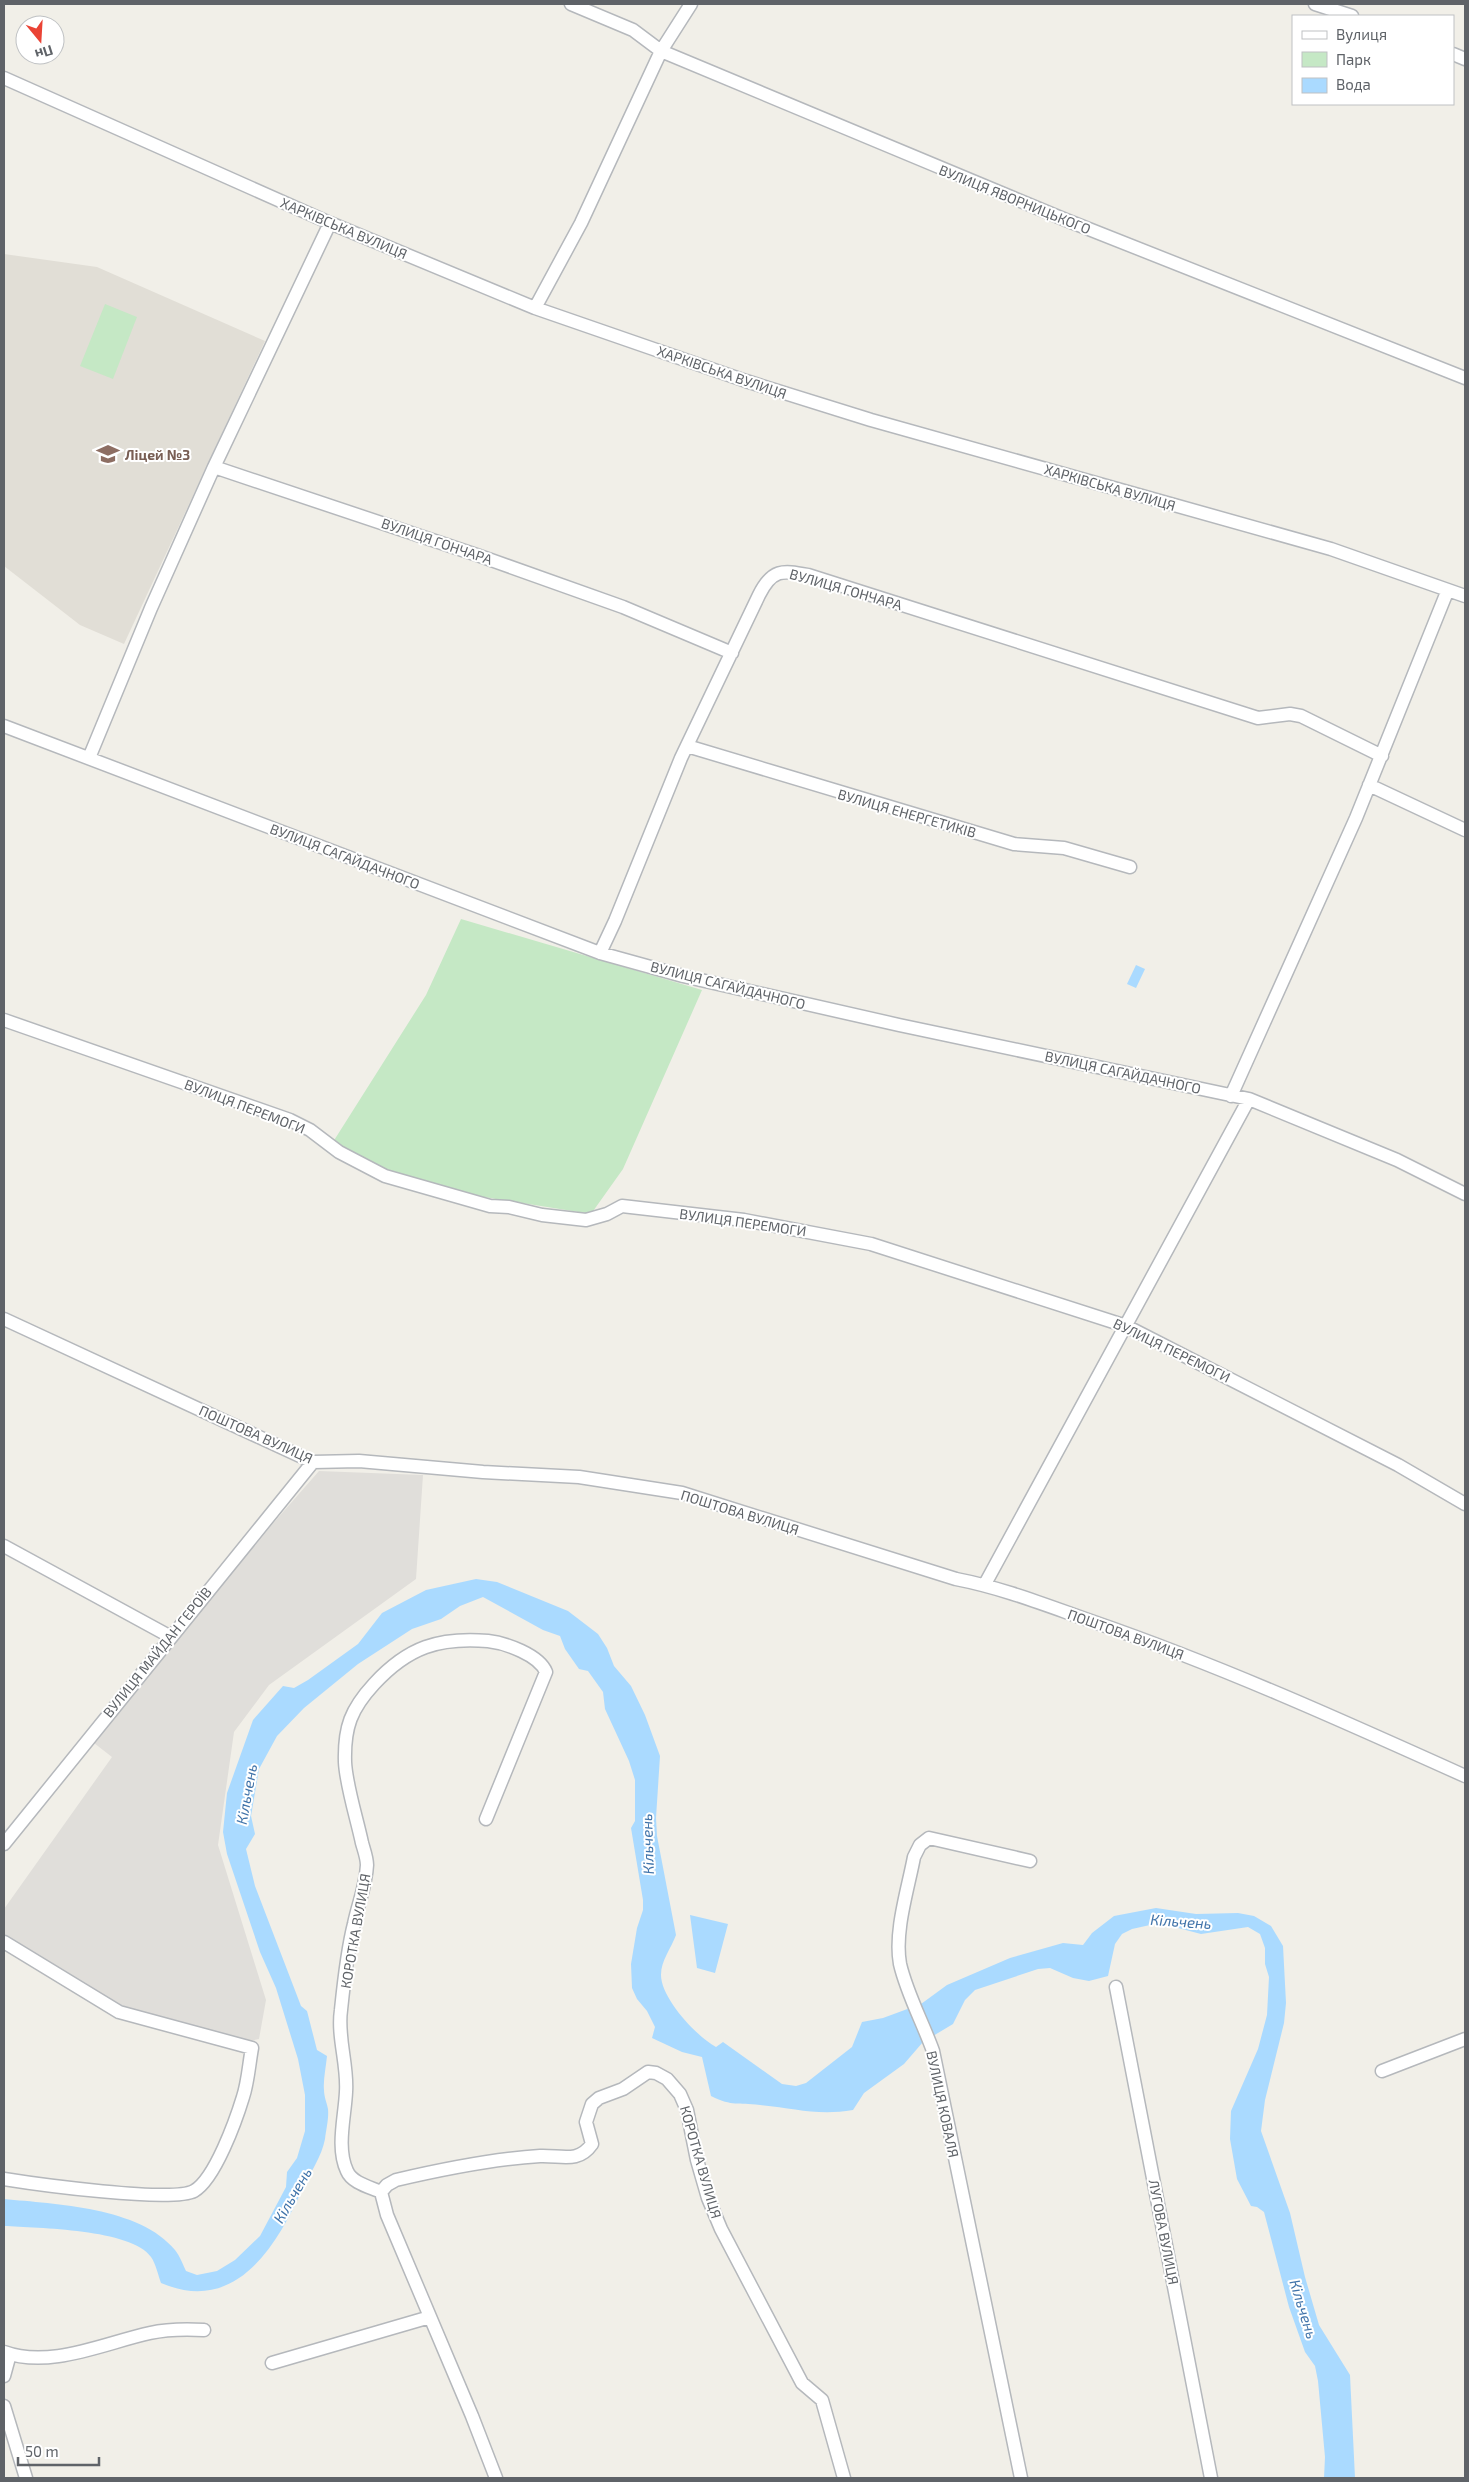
<svg xmlns="http://www.w3.org/2000/svg" width="1469" height="2482" font-family="'Exo 2',sans-serif">
	<style>
		.industrial { fill: #e0deda }
		.education { fill: #e1ded6 }
		.green { fill: #c5e8c5 }
		.water { fill: #aadaff }
		.lines { fill: none; stroke-linecap: round; stroke-linejoin: round }
		.street-casing { stroke: #b5b8bc; stroke-width: 15 }
		.street { stroke: #fff; stroke-width: 12 }
		.labels { text-anchor: middle; dominant-baseline: central; stroke-width: 4; stroke-linejoin: round; paint-order: stroke }
		.street-label { font-size: 14px; fill: #5f6368; stroke: #fff }
		.education-label { font-size: 14px; font-weight: bold; fill: #785e54; stroke: #fff; text-anchor: start }
		.water-label { font-size: 15px; font-style: italic; fill: #4174aa; stroke: #fff }
	</style>
	<rect width="100%" height="100%" fill="#f1efe8"/>
	<path class="industrial" d="M319,1471l104,4 -7,104 -147,106 -35,47 -16,113 48,155 -7,39 -19,4 -109,-32 -127,-73v-29l108,-152 -18,-14 104,-134z"/>
	<path class="education" d="M4,254l93,13 168,74 -141,303 -44,-19 -76,-59z"/>
	<path class="green" d="M105,304l32,13 -24,62 -33,-13z
		M461,919l241,71 -79,179 -32,45 -107,-17 -106,-27 -45,-28 93,-147z"/>
	<path class="water" d="M1136,965l9,4 -9,19 -9,-4z
		M476,1579l21,3 71,29 30,23 9,14 7,18 17,20 14,29 15,41 -4,62 1,18 19,99c-5,14 -15,25 -15,40 0,23 35,61 55,72l7,-5 59,42 14,2 10,-3 46,-36 10,-25 21,-4 38,-14 26,-19 63,-27 53,-15 20,2 9,-12 22,-17 42,-8 40,6 42,-1 16,3 17,10 12,20 3,57 -2,20 -19,77 -4,31 29,82 15,64 14,48 31,50 5,103h-31l1,-21 -7,-76 -3,-15 -10,-14 -16,-45 -25,-95 -7,-5 -6,-1 -14,-27 -7,-40 1,-28 27,-62 9,-34 2,-38 -4,-13v-16l-5,-14 -12,-7 -47,7 -42,-11 -27,6 -10,5 -7,10 -7,32 -19,5 -16,-3 -23,-10 -12,1 -63,21 -10,10 -12,24 -30,18 -19,22 -40,29 -11,17c-36,6 -59,-2 -93,-5 -24,-3 -26,2 -49,-9l-9,-39 -20,-5 -30,-14 3,-11 -8,-16 -10,-12 -5,-11 -1,-24 6,-36 6,-18v-10l-12,-72 4,-7v-41l-6,-19 -24,-52 -2,-17 -15,-21 -9,-2 -14,-20 -5,-13 -17,-6 -60,-33 -23,9 -19,13 -29,10 -54,35 -54,44 -27,28 -18,33 -8,47 4,18 -9,15 9,37 46,120 6,5 10,39 10,6c-1,11 -4,24 -3,34 0,7 3,13 4,19 1,9 -2,21 -3,30 -3,17 -15,34 -22,49 -27,59 -67,127 -142,95 -3,-8 -5,-19 -10,-26 -19,-28 -114,-29 -147,-31v-27c51,5 136,8 171,51 5,6 8,15 11,21l11,4 20,-4 18,-11 25,-24 26,-49 1,-15 10,-14 8,-27v-36l-7,-36 -22,-71 -16,-36 -33,-98 -4,-22 4,-39 26,-73 30,-34 11,2 14,-8 50,-36 24,-31 44,-23z
		M690,1915l38,9 -13,49 -18,-5z"/>
	<g class="lines">
		<defs>
			<path id="street" d="M571,4l62,26 28,21 405,169 399,158
				M1315,4l37,12
				M1453,54l12,5
				M4,78l326,145 205,85 211,73 125,39 460,129 134,47
				M535,308l46,-85 80,-172 30,-47
				M214,467l263,88 146,52 109,46
				M4,726l596,227 83,23 216,49 350,74 148,61 68,34
				M687,746l327,98 50,4 66,19
				M89,758l62,-150 63,-141 116,-244
				M1369,785l96,45
				M600,953l15,-32 66,-163 78,-163c13,-26 23,-25 49,-20l450,143 32,-4 11,2 81,40
				M4,1020l286,100 20,10 29,22 46,24 105,30 19,1 33,8 44,5 21,-6 15,-8 122,14 127,24 255,82 272,139 67,39
				M1231,1096l125,-278 91,-226
				M4,1319l309,143 46,-1 124,11 96,5 103,16 274,86c47,9 92,27 138,43 127,44 249,99 371,154
				M4,1546l167,91
				M985,1584l264,-485
				M486,1819l60,-147c-7,-17 -40,-29 -58,-31 -49,-4 -80,6 -114,43 -23,25 -30,43 -29,78 1,23 12,57 17,81 2,7 5,15 5,22 -1,21 -9,39 -13,59 -7,27 -10,57 -13,86 -4,27 7,55 5,82 -1,24 -10,56 1,79 5,12 23,16 34,21l6,23 85,201 24,62
				M4,1844l309,-382
				M4,1942l115,70 133,36c-3,16 -4,34 -9,49 -7,23 -28,82 -49,94 -22,12 -159,-7 -190,-12
				M1116,1987l95,491
				M1382,2071l83,-32
				M381,2192l6,-7 9,-5c47,-11 95,-21 144,-24 21,-1 38,8 52,-12l-6,-22 6,-18 7,-6 24,-9 25,-17 8,1 11,6 13,15 7,16 10,50 11,38 13,31 81,154 20,17 22,78
				M4,2352c46,17 100,-9 146,-19 18,-4 36,-4 54,-3
				M272,2363l158,-46
				M4,2376l6,-22
				M4,2406l22,72
				M1021,2478l-88,-427c-10,-28 -26,-57 -33,-87 -6,-32 8,-75 14,-107l6,-12 9,-7 101,23"/>
		</defs>
		<use href="#street" class="street-casing"/>
		<use href="#street" class="street"/>
	</g>
	<defs>
		<symbol id="school-bare" viewBox="-9 -9 18 18"><path d="M0-5L7-2L0 1L-7-2ZM-4 1L0 2.5L4 1V4Q0 6-4 4Z" fill="#8d6e63" stroke="#fff" stroke-width="2.5" paint-order="stroke"/></symbol>
	</defs>
	<g fill-rule="evenodd">
		<use href="#school-bare" x="92" y="438" width="32" height="32"/>
	</g>
	<g class="labels">
		<g class="street-label">
			<text transform="translate(1015 199) rotate(22)">ВУЛИЦЯ ЯВОРНИЦЬКОГО</text>
			<text transform="translate(344 228) rotate(23)">ХАРКІВСЬКА ВУЛИЦЯ</text>
			<text transform="translate(722 372) rotate(19)">ХАРКІВСЬКА ВУЛИЦЯ</text>
			<text transform="translate(1110 487) rotate(16)">ХАРКІВСЬКА ВУЛИЦЯ</text>
			<text transform="translate(437 541) rotate(19)">ВУЛИЦЯ ГОНЧАРА</text>
			<text transform="translate(846 589) rotate(16)">ВУЛИЦЯ ГОНЧАРА</text>
			<text transform="translate(907 813) rotate(16)">ВУЛИЦЯ ЕНЕРГЕТИКІВ</text>
			<text transform="translate(345 856) rotate(21)">ВУЛИЦЯ САГАЙДАЧНОГО</text>
			<text transform="translate(728 985) rotate(14)">ВУЛИЦЯ САГАЙДАЧНОГО</text>
			<text transform="translate(1123 1072) rotate(12)">ВУЛИЦЯ САГАЙДАЧНОГО</text>
			<text transform="translate(245 1106) rotate(21)">ВУЛИЦЯ ПЕРЕМОГИ</text>
			<text transform="translate(743 1222) rotate(8)">ВУЛИЦЯ ПЕРЕМОГИ</text>
			<text transform="translate(1172 1350) rotate(26)">ВУЛИЦЯ ПЕРЕМОГИ</text>
			<text transform="translate(256 1434) rotate(24)">ПОШТОВА ВУЛИЦЯ</text>
			<text transform="translate(740 1512) rotate(17)">ПОШТОВА ВУЛИЦЯ</text>
			<text transform="translate(1126 1634) rotate(20)">ПОШТОВА ВУЛИЦЯ</text>
			<text transform="translate(157 1652) rotate(-51)">ВУЛИЦЯ МАЙДАН ГЕРОЇВ</text>
			<text transform="translate(355 1931) rotate(-80)">КОРОТКА ВУЛИЦЯ</text>
			<text transform="translate(943 2104) rotate(78)">ВУЛИЦЯ КОВАЛЯ</text>
			<text transform="translate(701 2162) rotate(74)">КОРОТКА ВУЛИЦЯ</text>
			<text transform="translate(1164 2232) rotate(79)">ЛУГОВА ВУЛИЦЯ</text>
		</g>
		<g class="education-label">
			<text x="125" y="454">Ліцей №3</text>
		</g>
		<g class="water-label">
			<text transform="translate(246 1794) rotate(-80)">Кільчень</text>
			<text transform="translate(647 1844) rotate(-92)">Кільчень</text>
			<text transform="translate(1181 1921) rotate(4)">Кільчень</text>
			<text transform="translate(292 2195) rotate(-60)">Кільчень</text>
			<text transform="translate(1304 2309) rotate(73)">Кільчень</text>
		</g>
	</g>
	<rect width="1469" height="2482" fill="none" stroke="#5f6368" stroke-width="10"/>
	<rect x="1292" y="15" width="162" height="90" fill="#ffffff" stroke="#bfc1c3"/>
	<rect x="1302" y="31" width="25" height="8" fill="#ffffff" stroke="#bfc1c3"/>
	<text x="1336" y="40" font-size="15" fill="#5f6368">Вулиця</text>
	<rect x="1302" y="52" width="25" height="15" fill="#c5e8c5" stroke="#bfc1c3"/>
	<text x="1336" y="65" font-size="15" fill="#5f6368">Парк</text>
	<rect x="1302" y="78" width="25" height="15" fill="#aadaff" stroke="#bfc1c3"/>
	<text x="1336" y="90" font-size="15" fill="#5f6368">Вода</text>
	<g transform="translate(40 40) rotate(162)"><circle r="24" fill="#ffffff" stroke="#bfc1c3"/>
	<path d="M0-4L9 19L0 12L-9 19Z" fill="#ea4335"/>
	<text y="-8" font-size="14" font-weight="bold" text-anchor="middle" fill="#5f6368">Пн</text>
	</g>
	<path d="M18 2457v8h81v-8" fill="none" stroke="#5f6368" stroke-width="2.5"/>
	<text x="25" y="2457" font-size="15" fill="#5f6368" stroke="#ffffff" stroke-width="4" paint-order="stroke">50 m</text>
</svg>
